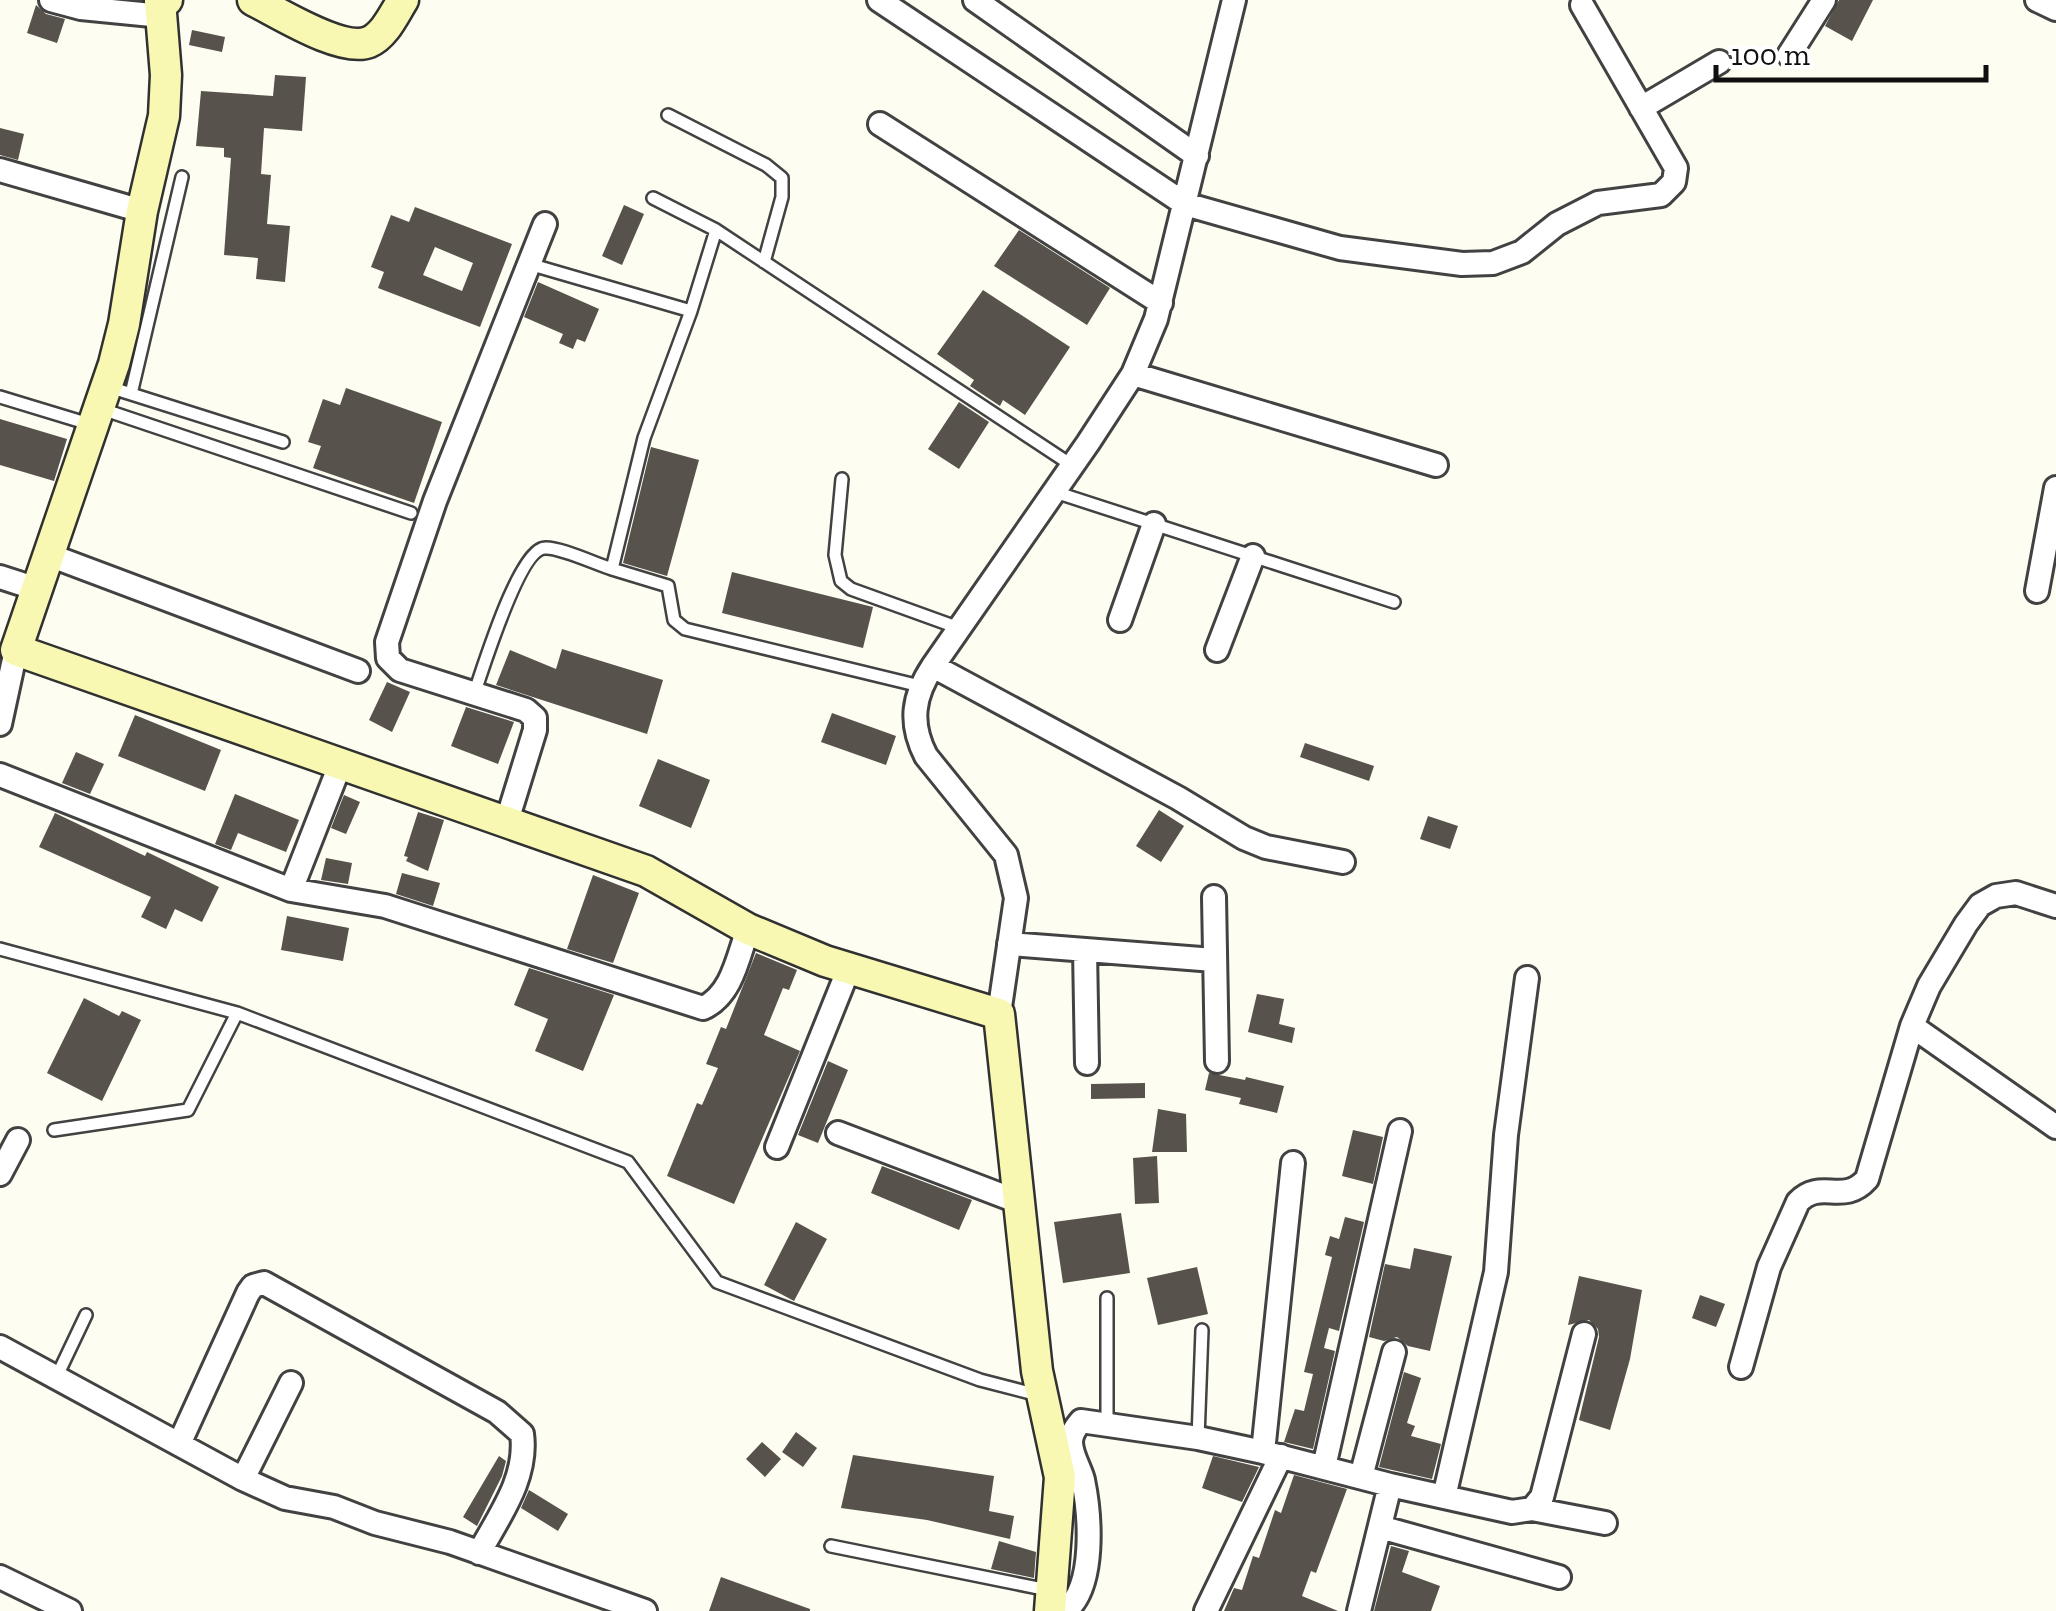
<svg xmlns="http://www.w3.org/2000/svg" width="2056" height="1611" font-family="'Zilla Slab',serif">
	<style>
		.building { fill: #57524c; fill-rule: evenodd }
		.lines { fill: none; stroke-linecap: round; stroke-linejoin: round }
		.lane-casing { stroke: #424242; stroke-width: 16 }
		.street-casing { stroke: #424242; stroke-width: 28 }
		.secondary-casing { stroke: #313131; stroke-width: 35 }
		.lane { stroke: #fff; stroke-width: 11 }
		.street { stroke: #fff; stroke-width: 22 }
		.secondary { stroke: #f8f8b3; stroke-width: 30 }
	</style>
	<rect width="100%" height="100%" fill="#fefdf2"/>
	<path class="building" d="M1839,0h34l-21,41 -27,-15z
		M36,5l10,9 19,5 -8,24 -30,-10z
		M192,30l33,7 -3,15 -33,-7z
		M275,75l31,2 -4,54 -38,-3 -3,46 10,1 -4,49 23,2 -5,56 -29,-3 2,-21 -34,-3 7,-97 -7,-1v-9l-28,-2 5,-55 72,5z
		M0,128l24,6 -6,26 -18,-5z
		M624,205l20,9 -22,51 -20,-9z
		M415,207l97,37 -32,83 -102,-39 6,-16 -13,-5 20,-52 18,7zM435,247l38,16 -11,28 -39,-16z
		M1019,230l91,58 -23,37 -93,-59z
		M538,282l61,27 -14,33 -8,-3 -4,10 -14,-6 4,-9 -39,-17z
		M983,290l87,57 -45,68 -22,-15 -3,6 -30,-20 4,-6 -37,-26z
		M346,388l96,34 -28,81 -101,-35 8,-22 -13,-4 15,-43 17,6z
		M959,402l30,20 -30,47 -31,-20z
		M0,419l67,20 -13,42 -54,-16z
		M651,447l48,13 -32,116 -44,-13z
		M732,572l141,35 -10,41 -141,-35z
		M562,649l101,31 -16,54 -151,-49 14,-35 46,19z
		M387,682l23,10 -18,40 -23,-12z
		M466,707l48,15 -16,42 -47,-18z
		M832,713l64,23 -10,29 -65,-23z
		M135,715l86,35 -16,41 -87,-35z
		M1305,743l69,23 -5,15 -69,-24z
		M76,752l28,12 -14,30 -28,-11z
		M658,759l52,21 -19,48 -52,-22z
		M235,794l64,26 -13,32 -48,-19 -7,17 -16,-6z
		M344,795l16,7 -14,32 -15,-6z
		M1159,810l25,16 -23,36 -25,-16z
		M418,812l26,8 -16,51 -22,-10 2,-4 -4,-1z
		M55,813l90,43 2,-4 72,35 -17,35 -27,-13 -9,20 -25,-12 10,-20 -112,-50z
		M1428,816l30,10 -8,23 -30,-10z
		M326,858l26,5 -4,21 -27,-4z
		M402,873l38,10 -7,23 -37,-12z
		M593,875l46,18 -26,70 -46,-14z
		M287,916l62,12 -6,33 -62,-11z
		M756,953l41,17 -8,20 -6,-2 -19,47 36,16 -66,153 -67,-28 30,-73 5,2 16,-37 -12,-4 15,-37 5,2z
		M529,968l85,27 -31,76 -48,-20 13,-32 -34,-14z
		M1257,994l27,5 -5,25 16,4 -3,15 -44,-11z
		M84,998l35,18 3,-5 19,9 -39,81 -55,-28z
		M828,1061l20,9 -30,73 -20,-8z
		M1209,1073l36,7 1,-3 38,9 -7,27 -38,-9 2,-6 -36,-8z
		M1145,1083v15l-54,1v-15z
		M1158,1109l28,5 1,38h-35z
		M1353,1130l30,7 -10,47 -31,-8z
		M1157,1156l2,47 -24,1 -2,-46z
		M882,1166l90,34 -13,30 -88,-37z
		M1121,1213l9,60 -67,10 -9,-61z
		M1345,1217l19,5 -25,109 -10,-3 -5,20 11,3 -22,98 -29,-7 11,-33 9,2 9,-37 -9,-2 28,-115 -7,-2 5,-19 9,3z
		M796,1222l31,17 -33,62 -30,-16z
		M1414,1248l38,8 -22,95 -22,-5 -11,-9 -13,4 -15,-4 16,-73 25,5z
		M1197,1267l11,47 -50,11 -11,-47z
		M1579,1276l63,14 -12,69 -20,71 -31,-10 20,-83 -1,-8 -9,-9 -21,5z
		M1700,1295l25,9 -9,23 -24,-9z
		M1404,1372l17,6 -14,45 8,3 -4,10 30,8 -9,35 -53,-12z
		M796,1432l21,16 -14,19 -21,-15z
		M762,1442l19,17 -16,18 -19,-18z
		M853,1455l141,21 -5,35 25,5 -4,23 -83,-19 -86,-12z
		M499,1456l7,5 -4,15 -25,50 -14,-9z
		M1213,1456l46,11 -17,35 -40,-14z
		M1294,1475l53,14 -31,84 -5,-2 -9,25 36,15h-114l10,-23 8,2 11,-34 6,2 16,-48 6,3z
		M529,1490l39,24 -10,17 -37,-23z
		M999,1541l37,11 -2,26 -43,-9z
		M1391,1546l18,5 -7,21 38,14 -9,25h-57z
		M721,1577l89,32v2h-101z"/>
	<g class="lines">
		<defs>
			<path id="lane" d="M668,115l98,50 16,13v19l-18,65
				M653,198l63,32 357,236
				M529,264l162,47
				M106,386l177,56
				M131,394l51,-217
				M0,397l89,27
				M102,409l309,104
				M842,479l-7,76 6,26 10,8 108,39
				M1055,492l339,110
				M612,569l56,17 6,34 11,9 235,57
				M474,694c9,-25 45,-145 71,-146 15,-1 51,16 67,21l32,-131 47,-127 25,-81
				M0,949l237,64 391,149 89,120 263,98 58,15
				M54,1130l134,-20 49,-97
				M57,1376l29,-61
				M1107,1425v-127
				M1198,1438l4,-108
				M831,1546l217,44"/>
			<path id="street" d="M51,0l30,8 81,8
				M879,0l306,204 155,44 122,16 31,-1 29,-11 35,-28 41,-21 63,-8 13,-13 2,-14 -94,-163
				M975,0l222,156
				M2037,0l19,9
				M1789,55l35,-55
				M1641,108l78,-46
				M880,124l281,179
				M0,170l142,41
				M1133,374l303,91
				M49,555l309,116
				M0,577l37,12
				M2037,591l19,-103
				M1120,620l34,-96
				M1217,650l36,-94
				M933,666l245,132 66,40 22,9 77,15
				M0,724l16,-74
				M0,775l291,115 94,16 318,102c29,-13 35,-51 45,-79
				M506,824l29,-94v-12l-9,-8 -126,-40 -12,-12 -1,-16 48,-141 110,-277
				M291,890l49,-125
				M1214,897l3,164
				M1009,944l205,16
				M1085,950l2,113
				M999,1014l17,-116 -10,-43 -80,-99c-17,-33 -13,-60 7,-90l155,-223 45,-69 23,-55 78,-319
				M1912,1026l144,101
				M838,1133l181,69
				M777,1147l72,-179
				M1293,1163l-30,289 127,33 -31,126
				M0,1174l18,-34
				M0,1347l243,132 42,19 49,9 41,16 75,19 195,69
				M1741,1367l28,-100 29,-65c23,-24 45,4 69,-23l45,-153 17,-40 37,-62 14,-19 16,-9 20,-3 40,13
				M180,1442l68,-149 5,-7 11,-3 233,129 25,22c6,44 -23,82 -43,119
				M1324,1467l76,-336
				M1361,1477l33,-125
				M243,1479l48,-96
				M1390,1485l122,27 20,-3 10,-12 42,-163
				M1444,1497l52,-225 10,-137 21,-157
				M1532,1509l73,14
				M1380,1527l179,50
				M0,1577l70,34
				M1065,1611c31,-24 25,-97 18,-131 -3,-12 -12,-25 -12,-38 0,-9 5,-15 10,-21l117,17 65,14
				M1206,1611l75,-155"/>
			<path id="secondary" d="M167,0l-7,1 6,74 -2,41 -22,95 -18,113 -10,40 -98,286 630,221 102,58 77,32 174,53 38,357 23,106 -10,134
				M253,0c26,13 89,53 116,42 16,-7 25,-28 34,-42"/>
		</defs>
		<use href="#lane" class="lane-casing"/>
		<use href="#street" class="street-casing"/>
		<use href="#secondary" class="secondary-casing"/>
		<use href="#lane" class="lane"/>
		<use href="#street" class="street"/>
		<use href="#secondary" class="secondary"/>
	</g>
	<path d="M1716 65v15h270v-15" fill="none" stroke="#0f0f0f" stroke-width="5"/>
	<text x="1731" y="65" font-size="30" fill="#0f0f0f" stroke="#ffffff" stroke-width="8" paint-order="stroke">100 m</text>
</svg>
